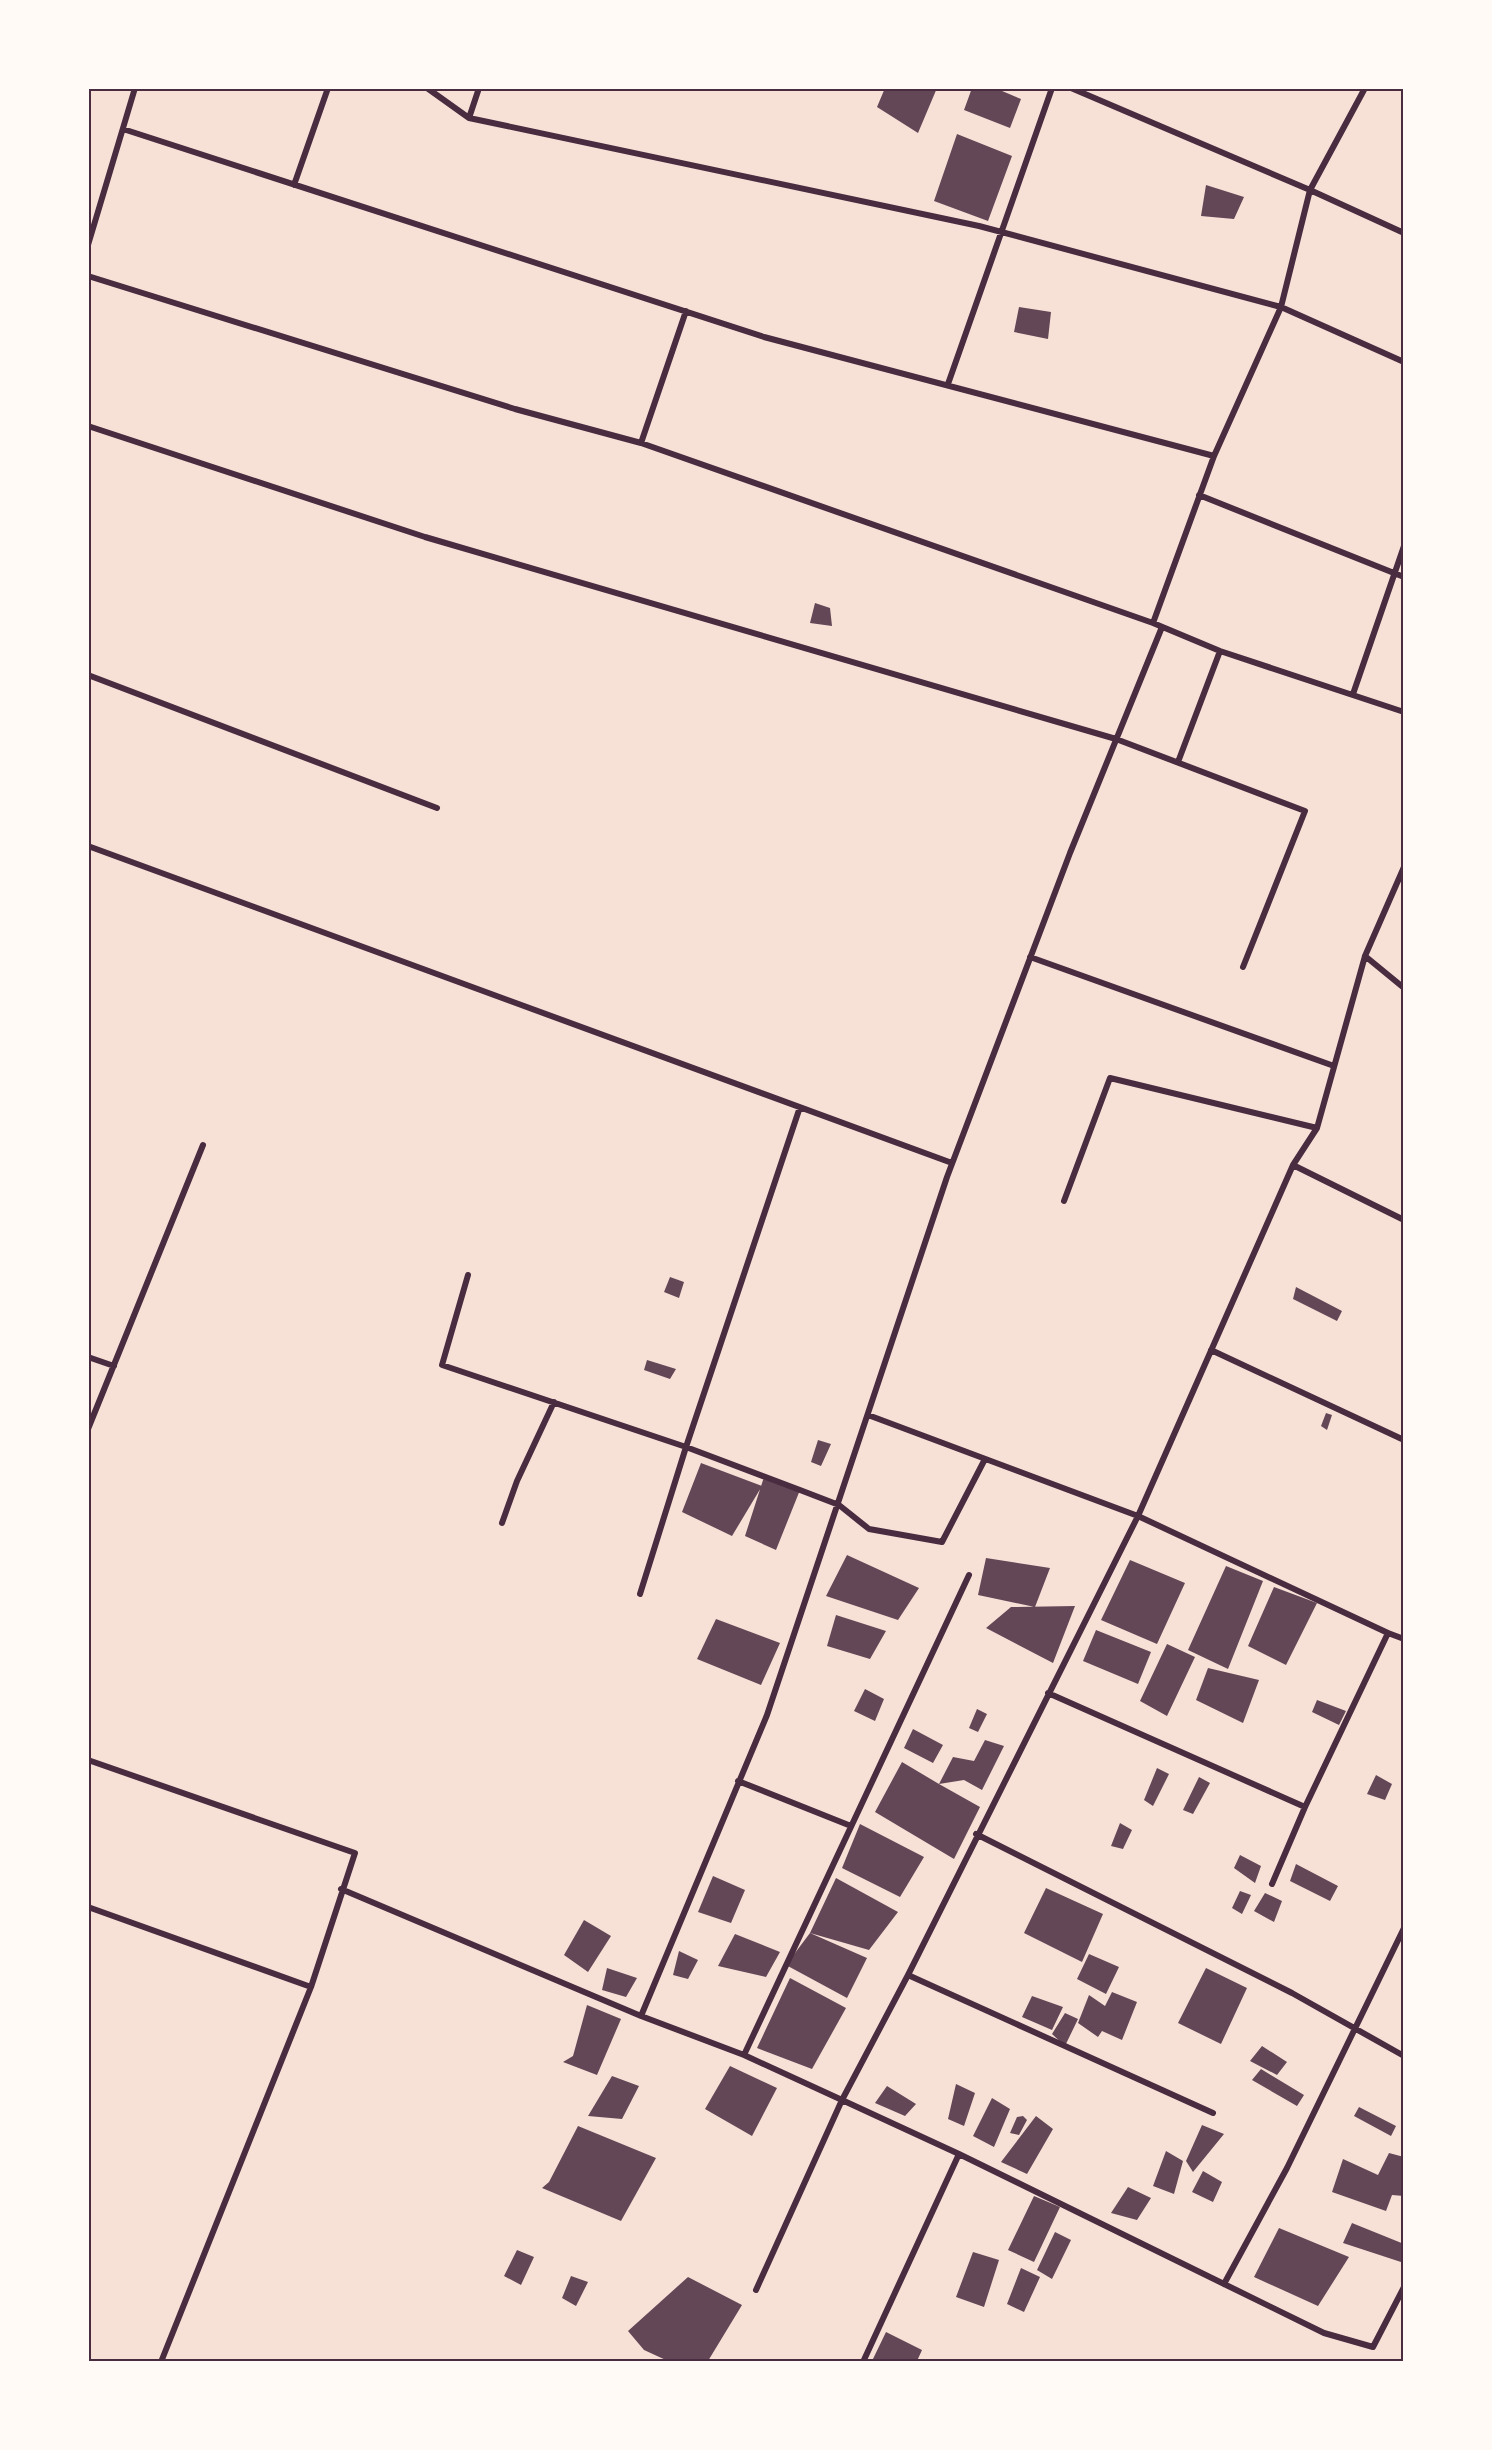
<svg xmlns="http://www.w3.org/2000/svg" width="1492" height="2450" font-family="'Noto Serif',serif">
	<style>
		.building { fill: #644757 }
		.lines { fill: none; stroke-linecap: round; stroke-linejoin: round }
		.minor { stroke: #4a2c40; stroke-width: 6 }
		.neatline { fill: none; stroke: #4a2c40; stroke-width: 2 }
	</style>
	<rect width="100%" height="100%" fill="#f7e1d7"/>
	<path class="building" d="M885,88h52l-19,45 -41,-26z
		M972,88h23l26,11 -11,29 -46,-18z
		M957,134l55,22 -24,65 -54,-20z
		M1206,185l38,12 -10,22 -33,-3z
		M1019,307l32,5 -3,27 -34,-7z
		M815,603l15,5 2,18 -22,-3z
		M670,1277l14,5 -5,16 -15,-6z
		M1296,1287l46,24 -5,10 -44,-22z
		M647,1360l29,9 -6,10 -26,-9z
		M1326,1413l6,2 -5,15 -6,-4z
		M818,1440l13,4 -10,22 -10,-4z
		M701,1463l61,23 -30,50 -50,-24z
		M764,1477l36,13 -24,60 -31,-14z
		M847,1555l72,33 -21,32 -72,-24z
		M986,1558l64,10 -15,39 -57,-12z
		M1130,1560l55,23 -28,61 -56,-24z
		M1226,1566l37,15 -35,88 -40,-19z
		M1274,1587l43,16 -31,62 -38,-19z
		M1075,1606l-22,57 -67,-35 25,-21z
		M836,1615l50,16 -16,28 -43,-13z
		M716,1619l64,24 -19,42 -64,-26z
		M1096,1630l55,22 -13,32 -55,-23z
		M1167,1644l28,13 -28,59 -27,-15z
		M1208,1668l51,12 -16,43 -47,-23z
		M865,1689l19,10 -9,22 -21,-10z
		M1317,1700l29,11 -7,14 -27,-13z
		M977,1709l10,5 -9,18 -9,-4z
		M913,1729l30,16 -10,18 -29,-15z
		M985,1740l19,6 -22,44 -18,-10 -25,4 41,23 -26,52 -79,-47 27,-50 37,22 14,-27 21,4z
		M1157,1768l12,6 -16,32 -9,-6z
		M1376,1775l16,9 -7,16 -18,-6z
		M1199,1777l11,6 -17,31 -10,-4z
		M1120,1823l12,7 -9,19 -12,-3z
		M860,1824l64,33 -24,40 -58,-29z
		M1240,1855l21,11 -6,17 -21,-15z
		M1296,1864l42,22 -8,15 -40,-20z
		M713,1876l32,14 -14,33 -33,-11z
		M836,1878l62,34 -29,38 -59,-17z
		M1046,1888l57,26 -21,48 -58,-29z
		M1240,1891l11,4 -9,19 -10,-6z
		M1265,1893l17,8 -8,21 -20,-11z
		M584,1920l27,16 -23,36 -24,-17z
		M810,1933l57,25 -20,40 -61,-33z
		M735,1934l45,18 -14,25 -48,-11z
		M679,1951l19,9 -10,19 -15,-4z
		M1089,1954l30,13 -13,27 -29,-15z
		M607,1968l30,10 -11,19 -24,-7z
		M1206,1968l41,20 -26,56 -43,-21z
		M790,1978l56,30 -34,61 -55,-21z
		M1112,1992l25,10 -15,38 -20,-9 -4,6 -20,-14 11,-28 16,11z
		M1032,1996l31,11 -11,23 -30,-13z
		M587,2005l34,14 -24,56 -34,-13 10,-6z
		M1065,2013l13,6 -13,27 -13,-12z
		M1262,2046l25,16 -10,13 -27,-14z
		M730,2066l47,22 -25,48 -47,-27z
		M1261,2069l43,26 -7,11 -45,-26z
		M612,2076l27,10 -17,33 -34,-3z
		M956,2084l19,9 -11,33 -16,-7z
		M887,2086l29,18 -11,12 -30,-13z
		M992,2098l18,11 -16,38 -21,-11z
		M1359,2107l37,19 -5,10 -37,-20z
		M1023,2116l4,4 -8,15 -9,-2 7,-16z
		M1036,2116l17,13 -26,45 -26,-12z
		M1202,2125l22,9 -31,38 -7,-11z
		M578,2126l78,32 -35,63 -79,-33 7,-6z
		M1166,2151l17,10 -9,33 -21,-8z
		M1389,2153l15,4v39l-12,-1 -6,16 -54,-19 11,-33 35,16z
		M1203,2171l19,11 -9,20 -21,-10z
		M1128,2187l23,11 -14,22 -26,-7z
		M1034,2196l26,11 -26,55 -26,-12z
		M1352,2223l52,21v19l-61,-20z
		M1279,2228l70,29 -31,49 -64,-29z
		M1055,2232l16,8 -19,39 -15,-9z
		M517,2250l17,7 -13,28 -17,-9z
		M973,2252l26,8 -15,47 -28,-10z
		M1021,2268l19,9 -16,35 -17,-8z
		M571,2276l17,6 -12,24 -14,-8z
		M688,2277l54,28 -34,56h-40l-24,-11 -16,-19z
		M886,2332l36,18 -5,11h-45z"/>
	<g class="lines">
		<path class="minor" d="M427,88l42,30 510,108 302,81 123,55
			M1071,88l239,102 94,43
			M469,118l10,-30
			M123,129l641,208 450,119
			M294,185l34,-97
			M88,245l47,-157
			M88,276l427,133 126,34 512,180 67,28 184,61
			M948,384l104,-296
			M88,426l337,111 691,202 189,72 -62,156
			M641,443l45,-132
			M1199,495l205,82
			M1153,623l61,-167 67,-149 29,-117 55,-102
			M1162,627l-92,226 -123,324 -180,538 -126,301 103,39 98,45 66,-125 230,-459 155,-351 24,-37 48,-172 39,-89
			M88,675l349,133
			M1353,694l51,-148
			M1178,762l42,-111
			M88,846l864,317
			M1365,956l39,32
			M1030,957l304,109
			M1293,1165l111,55
			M1064,1201l46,-123 207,50
			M468,1275l-26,90 244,82 114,43 39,15 30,24 73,13 43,-83
			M1211,1350l193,90
			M88,1357l26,9
			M868,1415l270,101 250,117 -83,174 -257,-114
			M88,1429l115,-284
			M502,1523l15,-42 37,-79
			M640,1594l46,-147 114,-340
			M1388,1633l16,6
			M88,1760l267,93 -44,134 -150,375
			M738,1781l113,45
			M976,1834l316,159 112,63
			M1272,1884l33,-77
			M341,1889l300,127
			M88,1907l223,80
			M908,1975l305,138
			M744,2055l225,-480
			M1224,2284l63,-116 117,-240
			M756,2290l86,-190 117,54 365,179 49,14 31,-60
			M863,2362l96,-208"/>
	</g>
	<rect width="1492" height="2450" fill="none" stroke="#fffaf5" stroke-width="180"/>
	<rect x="90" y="90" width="1312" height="2270" class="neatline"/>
</svg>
